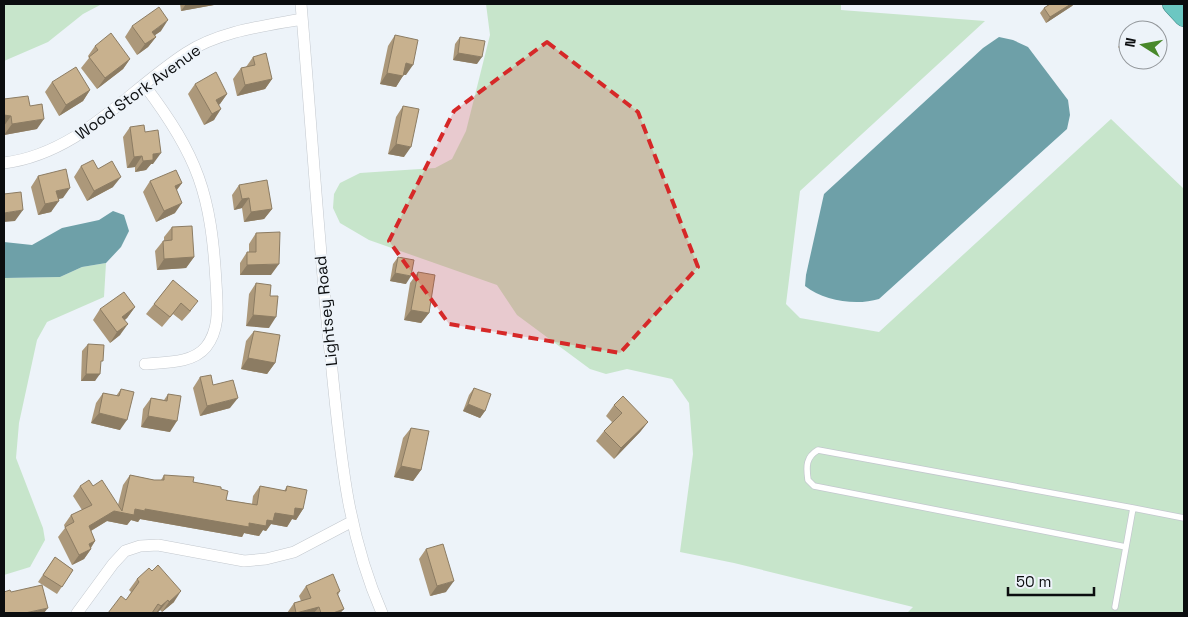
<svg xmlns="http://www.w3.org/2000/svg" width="1188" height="617" font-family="'Space Grotesk',sans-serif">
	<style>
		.green { fill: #c7e5cb }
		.water { fill: #6ea0a8 }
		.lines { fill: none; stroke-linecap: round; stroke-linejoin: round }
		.service-casing { stroke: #c3c8ce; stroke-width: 7 }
		.minor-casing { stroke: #c3c8ce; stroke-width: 12 }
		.trunk-casing { stroke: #327d7a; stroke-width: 20 }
		.service { stroke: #fff; stroke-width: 5.5 }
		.minor { stroke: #fff; stroke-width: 11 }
		.trunk { stroke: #6cc7c2; stroke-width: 19 }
		.wall { fill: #ac987a }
		.shaded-wall { fill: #8c7c63 }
		.building { fill: #c8b18e; stroke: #8c7c63 }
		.marked { fill: #d62828; fill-opacity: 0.2; stroke: #d62828; stroke-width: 4; stroke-dasharray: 10 6; stroke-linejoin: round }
		.labels { text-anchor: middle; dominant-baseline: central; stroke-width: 4.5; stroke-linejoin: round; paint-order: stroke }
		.street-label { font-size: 16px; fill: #0b0d0f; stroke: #edf3f9 }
	</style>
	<rect width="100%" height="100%" fill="#edf3f9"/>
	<path class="green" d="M4,4h98l-19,10 -35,28 -44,19z
		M486,4h355v6l144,11 -185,170 -14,113 14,14 79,14 232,-213 73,70v424h-277l6,-6 -179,-44 -54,-11 13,-98 -4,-51 -17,-24 -45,-10 -21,5 -16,-5 -73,-54 -20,-30 -128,-45 -29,-17 -7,-15 1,-14 6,-11 20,-10 75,-5 17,-9 14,-28 24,-96z
		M106,263l-2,34 -57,25 -10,18 -18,83 -3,35 27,70 2,12 -15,27 -26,8v-297l56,-1 22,-10z"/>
	<path class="water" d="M999,37l14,3 15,7 40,53 2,15 -3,14 -188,170c-23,7 -55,2 -74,-13l1,-11 18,-81 159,-146z
		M113,211l11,4 5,16 -8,16 -15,16 -24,4 -22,10 -56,1v-36l28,3 30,-17 37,-8z"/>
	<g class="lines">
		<defs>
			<path id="service" d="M1133,508l-7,39 -312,-61 -6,-6c-2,-14 -2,-23 10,-30l315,58 51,10
				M1115,607l11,-60"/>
			<path id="minor" d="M301,4c10,116 17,231 29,347 10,93 14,175 52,262
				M145,86c53,70 66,108 71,196 1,22 5,46 -10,65 -14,17 -42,15 -61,17
				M4,163c76,-10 122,-71 182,-110 34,-22 78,-27 116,-34
				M77,613l36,-49 12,-13 15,-5 18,-1 86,16 22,-2 28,-7 57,-30"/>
			<path id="trunk" d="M1172,4l12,13"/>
		</defs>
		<use href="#service" class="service-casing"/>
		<use href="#minor" class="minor-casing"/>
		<use href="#trunk" class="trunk-casing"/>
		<use href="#service" class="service"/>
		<use href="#minor" class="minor"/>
		<use href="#trunk" class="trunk"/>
	</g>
	<path class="wall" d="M180,4h35l-1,1 -33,6z
		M1050,4h24l-2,2 -26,17 -6,-10 4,-5z
		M132,26l29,5 -6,4 1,2 -8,10 -11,8 -12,-18z
		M395,35l11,40h-3l-7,12 -16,-3 8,-38z
		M1128,35v22l-10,-10z
		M460,37l17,27 -24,-4 2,-16z
		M95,46l35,13 -7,10 -26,20 -16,-21 8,-10 -1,-2z
		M253,57l19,22 -7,10 -28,7 -4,-17 8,-11 5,-1z
		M1131,60h6l-3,4z
		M52,82l38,8 -7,11 -24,15 -14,-24z
		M195,84l32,10 -8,11 -5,15 -10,5 -16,-31z
		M4,99l26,7 7,23 -33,6z
		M403,106l1,51 -16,-3 8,-37z
		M130,127l15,5 8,32h-2l-5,6 -11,2v-5l-8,1 -4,-31z
		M81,166l17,3 15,18 -26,14 -13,-24z
		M38,176l25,22 -5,1 -7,13 -13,3 -7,-28z
		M150,181l32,2 -5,7 -2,23 -19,9 -13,-30z
		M239,185l33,24 -8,10 -20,3 -2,-14 -8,2 -2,-15z
		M172,227l22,30 -8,11 -29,2 -2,-19 8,-10h1v-4z
		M256,233l15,42h-31v-12l7,-11h2v-8z
		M398,257l8,27 -16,-3 3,-17z
		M418,272l11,41 -8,10 -17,-3 6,-37z
		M173,280l18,31 -9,10 -9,-7 -11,13 -16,-13 8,-10z
		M256,283l14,13 -1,32 -23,-2 3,-32z
		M135,307l-8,11 -2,2 -5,15 -10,8 -17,-23 7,-11z
		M254,331l21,32 -8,11 -26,-5 5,-28z
		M88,344l12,21 -5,16h-14l1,-30z
		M200,377l13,8 17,23 -30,8 -7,-28z
		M474,388l11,23 -5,7 -17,-7 6,-16z
		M121,389l-1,41 -29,-7 5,-20 7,-10 13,3z
		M168,394l2,38 -29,-5 2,-18 8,-11 13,2z
		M614,405l34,17 -8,10 -26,27 -18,-18 8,-10 8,-9 -6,-6z
		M411,428l10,42 -8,11 -19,-4 9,-39z
		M130,475l24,5h7l3,-5 57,14 5,11 26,4 1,-8 7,-10 24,5 3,-5 16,23 -7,11 -4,-1 -5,8 -16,-3 -5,7 -3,-1 -4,6 -15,-3 -2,4 -102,-18 -2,3 -7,-2 -4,5 -20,-4 -16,10 4,10 -4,7v1l-7,10 -12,6 -14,-28 7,-9 -1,-3 7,-10 11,-5 -9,-14 7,-10h13l25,19 5,-20z
		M426,549l20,43 -16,4 -11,-37z
		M55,557l18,13 -16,24 -19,-12z
		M137,579l37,23 -12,10 -2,-2 -3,3h-49l18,-13 5,-8 -2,-2z
		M306,586l34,5 -2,4 6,14 -4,4h-53l7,-10 7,-2 -2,-5z"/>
	<path class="shaded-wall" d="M186,4h29l-1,1 -33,6z
		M1071,4h3l-2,2 -26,17 4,-6z
		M168,20l-7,11 -16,11 7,-10z
		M156,37l-8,10 -11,8 8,-11z
		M458,53l24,4 -5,7 -24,-4z
		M130,59l-7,10 -26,20 8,-11z
		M406,63l7,2 -7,10 -8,-1z
		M387,73l16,3 -7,11 -16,-3z
		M272,79l-7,10 -28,7 8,-11z
		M90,90l-7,11 -24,15 7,-11z
		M227,94l-7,10 -11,6 7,-10z
		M221,109l-7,11 -10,5 8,-11z
		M4,115l7,1 -7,10z
		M44,119l-7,10 -33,6 8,-11z
		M396,144l15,3 -7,10 -16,-3z
		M161,153l-8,11h-2l-5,6 -11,2 8,-11 10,-7z
		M142,156l-7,11 -8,1 7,-11z
		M121,177l-8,10 -26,14 7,-10z
		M182,183l-8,10 1,-7z
		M70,188l-7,10 -14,3 7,-10z
		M249,198l-7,10 -8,2 8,-11z
		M59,201l-8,11 -13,3 7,-11z
		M182,203l-7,10 -19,9 8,-11z
		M272,209l-8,10 -20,3 7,-10z
		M23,210l-8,11 -11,1v-9z
		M194,257l-8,11 -29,2 7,-11z
		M279,264l-8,11h-31l7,-10z
		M395,273l16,3 -5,8 -16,-3z
		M135,307l-8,11 -12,9 7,-10z
		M411,310l18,3 -8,10 -17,-3z
		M253,315l23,2 -7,11 -23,-2z
		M128,324l-8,11 -10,8 7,-11z
		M248,358l27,5 -8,11 -26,-5z
		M86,374h14l-5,7h-14z
		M238,398l-8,10 -30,8 7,-10z
		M468,404l17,7 -5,7 -17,-7z
		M99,413l28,7 -7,10 -29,-7z
		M148,416l29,5 -7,11 -29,-5z
		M648,422l-8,10 -26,27 7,-11z
		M401,466l20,4 -8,11 -19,-4z
		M295,508l8,1 -7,11 -4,-1 -5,8 -16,-3 -5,7 -3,-1 -4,6 -15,-3 -2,4 -102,-18 -2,3 -7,-2 -4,5 -20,-4 -25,15 7,-10 25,-15 31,-2 104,14 18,-3 8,-7z
		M95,541l-6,9 2,-1 -7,10 -12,6 7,-10 10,-11z
		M454,581l-8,11 -16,4 7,-10z
		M181,591l-7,11 -12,10 7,-10z
		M168,600l-8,10 -3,3h-1l5,-7z
		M319,607l-5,6h-18z
		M48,608l-4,5h-19z
		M344,609l-4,4h-7z"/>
	<path class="building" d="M1050,4h21l-21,13 -6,-9z
		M159,7l9,13 -16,12 4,5 -11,7 -13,-18z
		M1137,25l5,5h-9z
		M111,33l19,26 -25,19 -16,-21 9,-7 -3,-4z
		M395,35l23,5 -5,25 -7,-2 -3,13 -16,-3z
		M1128,35v10l-5,-5z
		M460,37l25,4 -3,16 -24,-4z
		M266,53l6,26 -27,6 -4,-17 14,-3 -2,-8z
		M76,67l14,23 -24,15 -14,-23z
		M216,72l11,22 -11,6 5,9 -9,5 -17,-30z
		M28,96l2,10 12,-2 2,15 -32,5 -1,-8 -7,-1v-16z
		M403,106l16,3 -8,38 -15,-3z
		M144,125l1,7 13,-2 3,23 -8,1v6l-10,1 -1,-5 -8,1 -4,-30z
		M93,160l5,9 14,-8 9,16 -27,14 -13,-25z
		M66,169l4,19 -14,3 3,10 -14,3 -7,-28z
		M176,170l6,13 -7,3 7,17 -18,8 -14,-30z
		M267,180l5,29 -21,3 -2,-14 -7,1 -3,-14z
		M4,192v2l17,-2 2,18 -19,3z
		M192,226l2,31 -30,2 -1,-18 9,-1v-13z
		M280,232l-1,32 -32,1v-13h9v-19z
		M398,257l16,3 -3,16 -16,-3z
		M418,272l17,3 -6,38 -18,-3z
		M173,280l25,21 -8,10 -9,-8 -11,14 -16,-13z
		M256,283l15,2 -1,11h8l-2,21 -23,-2z
		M124,292l11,15 -13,10 6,7 -11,8 -17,-23z
		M254,331l26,4 -5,28 -27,-5z
		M88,344l16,1 -1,16h-2l-1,13h-14z
		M211,375l2,10 20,-5 5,18 -31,8 -7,-29z
		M474,388l17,6 -6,17 -17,-7z
		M121,389l13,3 -7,28 -28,-7 4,-20 16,3z
		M168,394l13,2 -4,25 -29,-5 3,-18 16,3z
		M623,396l25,26 -27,26 -17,-17 18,-18 -8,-8z
		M411,428l18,3 -8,39 -20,-4z
		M130,475l24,5h10v-5l30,2 -1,5 28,5v2l7,2 -2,9 31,5 3,-19 26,5 1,-5 20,4 -4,19 -8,-1 -1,8 -19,-3 -2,8 -6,-1 -1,6 -17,-3v4l-104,-18v2l-10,-2 -1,6 -20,-4 -25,15 6,15 -6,3 2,5 -12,6 -14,-28 9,-5 -3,-7 21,-10 -12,-19 9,-6 4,6 9,-6 20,31z
		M443,544l11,37 -17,5 -11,-37z
		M55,557l18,13 -11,17 -19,-12z
		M158,565l23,26 -12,11 -1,-2 -7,6 -3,-2 -6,9h-44l13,-17 5,4 13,-18 -2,-3 12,-11 3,3z
		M333,574l7,17 -3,2 7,16 -11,4h-12l-2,-6 -23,6 -2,-10 17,-5 -5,-12z
		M42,585l6,23 -23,5h-21v-21l6,-2 1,2z"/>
	<path class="marked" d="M547,42l91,70 60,155 -78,86 -171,-29 -60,-83 65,-130z"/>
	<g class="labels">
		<g class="street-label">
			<text transform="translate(138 92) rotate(-36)">Wood Stork Avenue</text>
			<text transform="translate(326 311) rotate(-96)">Lightsey Road</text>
		</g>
	</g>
	<rect width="1188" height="617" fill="none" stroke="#0b0d0f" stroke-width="10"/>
	<g transform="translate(1143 45) rotate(281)"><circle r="24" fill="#edf3f9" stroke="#93979b"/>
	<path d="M0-4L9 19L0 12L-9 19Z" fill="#48882a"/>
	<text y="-8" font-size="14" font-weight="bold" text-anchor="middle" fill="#0b0d0f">N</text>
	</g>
	<path d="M1008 587v8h86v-8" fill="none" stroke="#0b0d0f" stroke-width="2.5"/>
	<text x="1016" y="587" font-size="15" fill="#0b0d0f" stroke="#edf3f9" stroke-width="4" paint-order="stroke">50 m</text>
</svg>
